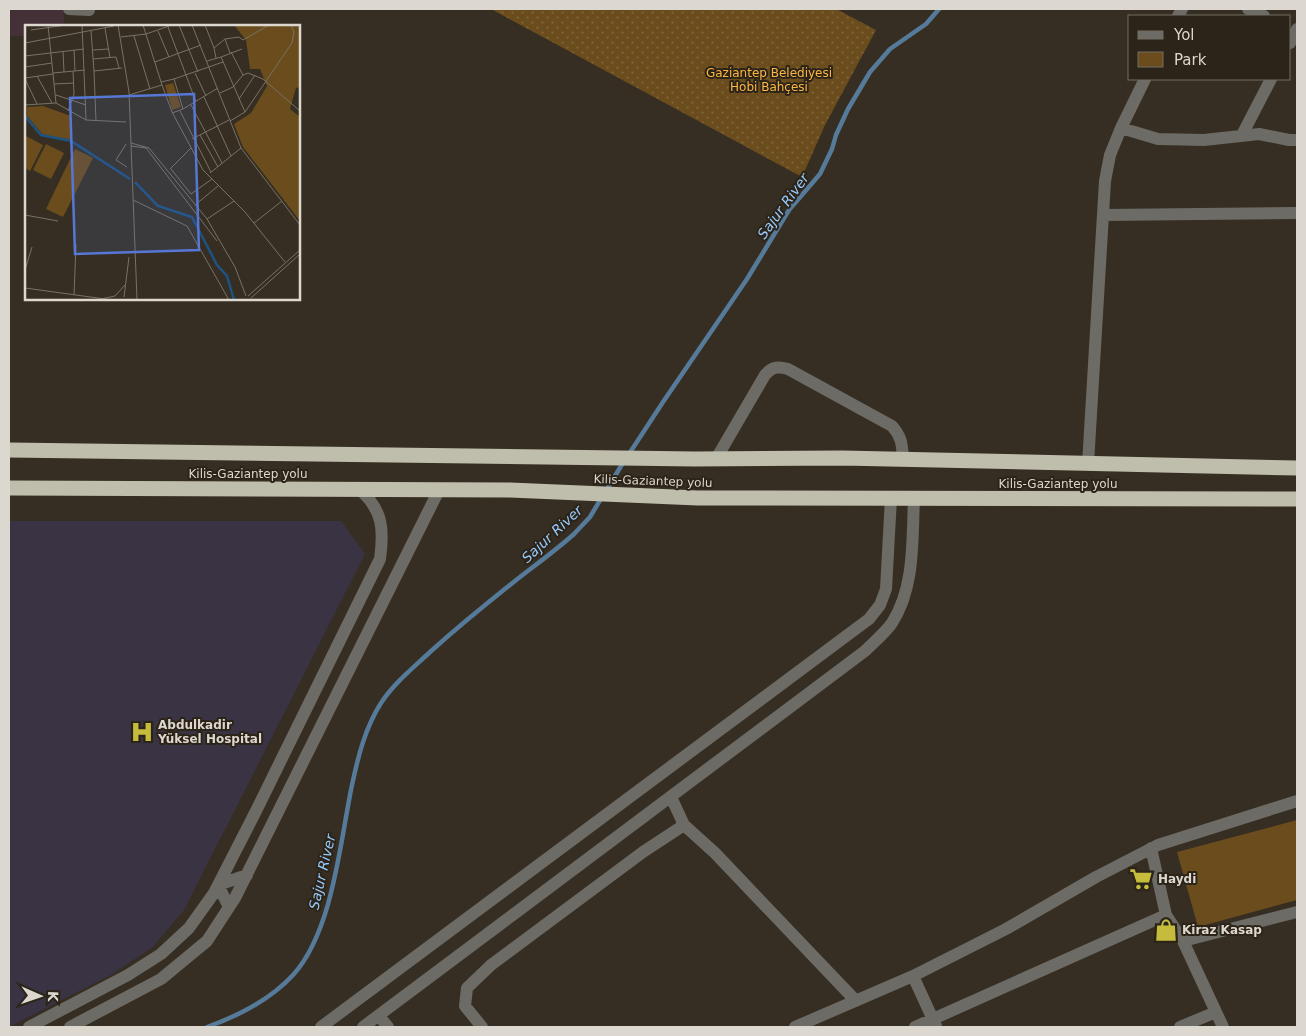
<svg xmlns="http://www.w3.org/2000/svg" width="1306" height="1036" font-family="'DejaVu Sans',sans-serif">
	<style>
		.industrial { fill: #443037 }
		.medical { fill: #393344 }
		.grass { fill: url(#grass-dots) }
		.park { fill: #6a4c1d }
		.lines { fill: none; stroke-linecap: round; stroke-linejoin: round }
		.stream { stroke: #567b9a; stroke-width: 4.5 }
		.minor { stroke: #6c6b65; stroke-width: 12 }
		.highway { stroke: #bfbead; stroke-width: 15 }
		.labels { text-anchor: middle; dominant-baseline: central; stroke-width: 4; stroke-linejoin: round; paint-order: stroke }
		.park-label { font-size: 12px; fill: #feb741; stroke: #2c2418 }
		.street-label { font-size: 12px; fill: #dcd7cf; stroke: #2c2418 }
		.poi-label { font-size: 12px; font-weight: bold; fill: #dcd7cf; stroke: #2c2418; text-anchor: start }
		.water-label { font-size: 14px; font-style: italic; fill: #96cafd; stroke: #2c2418 }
		.inset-river { fill: none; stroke: #1d5383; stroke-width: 2.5 }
		.inset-road { fill: none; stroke: #787267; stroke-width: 1 }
		.view { fill: #5677d5; fill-opacity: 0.15; stroke: #5677d5; stroke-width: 2.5 }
		.inset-edge { fill: none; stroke: #dcd7cf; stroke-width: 2.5 }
	</style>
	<defs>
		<pattern id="grass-dots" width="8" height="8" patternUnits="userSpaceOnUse" patternTransform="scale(1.25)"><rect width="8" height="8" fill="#6a4c1d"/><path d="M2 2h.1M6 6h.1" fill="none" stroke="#7f653d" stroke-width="1.8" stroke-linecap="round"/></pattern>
	</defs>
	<rect width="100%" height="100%" fill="#362e22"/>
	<path class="industrial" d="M9,9h54l2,17h-39v10h-17z"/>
	<path class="medical" d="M9,521h332l24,33 -181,356 -31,37 -42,28 -102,52z"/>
	<path class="grass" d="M491,9h345l40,21 -51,95 -23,52z"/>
	<path class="park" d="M1297,820v80l-99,27 -21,-75z"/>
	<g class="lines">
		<path class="stream" d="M629,454l34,-52 84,-123 42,-69 31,-36 12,-25 4,-14 12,-26 22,-37 20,-23 36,-25 13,-15
			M606,491l18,-30
			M207,1027c31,-11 63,-27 86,-52 40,-44 47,-133 59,-190 6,-28 13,-57 29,-82 13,-20 32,-35 49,-51 28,-25 56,-48 85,-71 19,-15 40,-30 59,-47l16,-17 12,-20"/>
		<path class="minor" d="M69,9l20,1
			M1248,9l16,7
			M1178,16l4,-7
			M1290,43l7,-14
			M1145,79l-24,49 37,11 46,1 55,-6 30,6h8
			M1242,135l29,-56
			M1103,215l194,-2
			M716,459l49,-84c7,-8 12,-9 23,-6l104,57c10,11 10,19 11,33
			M1088,464l17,-283 5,-26 11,-27
			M671,797l13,28 31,28 141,148
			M1151,848l15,67 17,26 114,-29
			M229,907l-11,-22 29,-10
			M1183,941l40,86
			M913,976l23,50
			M379,1016l9,11
			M29,1027l99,-52 33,-21 28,-26 25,-35 42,-82 124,-252c4,-29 3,-49 -20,-69
			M70,1027l91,-48 46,-38 28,-43 204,-408
			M321,1027l548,-408 11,-14 6,-16 5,-91
			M363,1027l502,-376c9,-9 20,-18 27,-28 23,-36 20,-82 22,-124
			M482,1027l-17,-21 2,-18 24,-23 152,-113 41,-27
			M795,1027l118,-51 93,-47 90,-52 62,-32 139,-44
			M915,1027l251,-112
			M1180,1027l36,-15"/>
		<path class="highway" d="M9,450l686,9 147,-1 455,10
			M9,488l501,2 188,8 599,1"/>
	</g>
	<defs>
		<symbol id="hospital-bare" viewBox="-9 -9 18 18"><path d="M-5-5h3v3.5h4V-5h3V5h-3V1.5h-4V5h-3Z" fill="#c5bc3d" stroke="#2c2418" stroke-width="2.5" paint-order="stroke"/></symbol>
		<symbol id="supermarket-bare" viewBox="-9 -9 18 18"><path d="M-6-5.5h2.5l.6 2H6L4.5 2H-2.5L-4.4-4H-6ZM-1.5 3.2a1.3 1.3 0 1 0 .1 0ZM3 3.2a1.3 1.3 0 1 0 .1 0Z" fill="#c5bc3d" stroke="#2c2418" stroke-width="2.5" paint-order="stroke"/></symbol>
		<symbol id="shop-bare" viewBox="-9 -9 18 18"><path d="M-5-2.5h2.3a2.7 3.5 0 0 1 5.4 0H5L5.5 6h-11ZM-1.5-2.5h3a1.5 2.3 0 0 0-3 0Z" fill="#c5bc3d" stroke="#2c2418" stroke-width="2.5" paint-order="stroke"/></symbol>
	</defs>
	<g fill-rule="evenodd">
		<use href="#hospital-bare" x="126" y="716" width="32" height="32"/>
		<use href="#supermarket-bare" x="1125" y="863" width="32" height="32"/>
		<use href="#shop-bare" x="1150" y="914" width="32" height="32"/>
	</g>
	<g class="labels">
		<g class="park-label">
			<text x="769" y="73">Gaziantep Belediyesi<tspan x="769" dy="14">Hobi Bahçesi</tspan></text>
		</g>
		<g class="street-label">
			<text x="248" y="474">Kilis-Gaziantep yolu</text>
			<text transform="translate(653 481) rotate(2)">Kilis-Gaziantep yolu</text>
			<text x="1058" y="484">Kilis-Gaziantep yolu</text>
		</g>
		<g class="poi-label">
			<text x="158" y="725">Abdulkadir<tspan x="158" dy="14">Yüksel Hospital</tspan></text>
			<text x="1158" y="879">Haydi</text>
			<text x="1182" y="930">Kiraz Kasap</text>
		</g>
		<g class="water-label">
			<text transform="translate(783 206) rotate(-54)">Sajur River</text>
			<text transform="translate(552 534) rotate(-43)">Sajur River</text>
			<text transform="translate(322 872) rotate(-77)">Sajur River</text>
		</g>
	</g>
	<g transform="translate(25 25)">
		<rect width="275" height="275" fill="#362e22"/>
		<path d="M50,124l18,9 -30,59 -17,-8z" fill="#6a4c1d"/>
		<path d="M209,0h66v62l-4,1 -6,21 10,8v104l-57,-74 -9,-23 17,-11 16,-27 -7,-17h-10l-4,-29z" fill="#6a4c1d"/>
		<path d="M148,58l8,24 -9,3 -7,-25zM18,81l28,10 1,24 -29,-5 -16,-19v-9zM1,111l17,9 -13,26 -5,-3zM21,119l18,9 -13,26 -18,-9z" fill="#6a4c1d"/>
		<path class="inset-river" d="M0,91l16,19 30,6 59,38M110,157l23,24 34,11 25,48 10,11 7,24"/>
		<path class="inset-road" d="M23,0l8,78M93,0l11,67 8,208M154,0l19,47M167,0l49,123 59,77M180,0l9,23M143,2l28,75M80,3l5,30M6,5l35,-5M66,6l3,40 28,-3M133,6l11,26M109,11l16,53M96,12l25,-3 26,-9M200,14l14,-2 4,3 26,-15M0,18l89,-17M49,25l1,21M68,25l16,-1M38,26l1,21M0,31l59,-7M196,32l21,-8M191,33l-2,-10 11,-9 5,14M68,34l23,-2 3,11M182,36l14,-4 24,55 -15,9M130,37l46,-17M0,42l27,-4M69,46l2,50M28,48l32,-3M170,48l11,23M218,50l5,-2 15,6 37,32M12,51l15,27M0,53l28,-4M0,54l12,25M149,54l49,-17M136,57l13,-3 9,30 -11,4M29,59l20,-1M137,60l10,27 31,58 42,42 40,50M195,68l13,-6 10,-12 -12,-23M31,70l30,10M104,70l33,-10 -19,-60M179,72l27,59M214,74l16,-24M0,80l31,-2 30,17 -4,-95M166,80l31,58M158,84l35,-21M43,86l6,-17 -1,-23M155,86l31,61M220,87l47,-69 2,-11 -3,-7M61,95l40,2M175,110l18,32M167,114l37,-19M106,118l18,5 58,71 28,48 11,29M101,119l-10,16 11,7M106,121l15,2 71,93M145,144l21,-21M146,144l20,25 21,-15M185,148l31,-25M108,175l54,26 42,74M170,180l23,-19M0,190l33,6M182,194l27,-18M229,198l28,-22M0,245l7,-23M0,263l80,11M49,270l2,-51M223,271l52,-46M99,272l5,-40M226,273l49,-44M76,274l14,-3 10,-11"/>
		<path class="view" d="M169,69l5,156 -124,4 -5,-156z"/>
		<rect width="275" height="275" class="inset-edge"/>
	</g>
	<rect width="1306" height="1036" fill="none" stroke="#dcd7cf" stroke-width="20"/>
	<rect x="1128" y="15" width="162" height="65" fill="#2c2418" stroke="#726c61"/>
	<rect x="1138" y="31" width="25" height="8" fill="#6c6b65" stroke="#726c61"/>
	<text x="1174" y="40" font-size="15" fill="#dcd7cf">Yol</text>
	<rect x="1138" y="52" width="25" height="15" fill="#6a4c1d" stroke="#726c61"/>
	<text x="1174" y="65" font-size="15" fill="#dcd7cf">Park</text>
	<g transform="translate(40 996) rotate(92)" stroke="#2c2418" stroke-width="4" paint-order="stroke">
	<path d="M0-4L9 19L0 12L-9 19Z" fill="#dcd7cf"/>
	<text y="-8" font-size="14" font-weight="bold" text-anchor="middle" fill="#dcd7cf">K</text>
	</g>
</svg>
